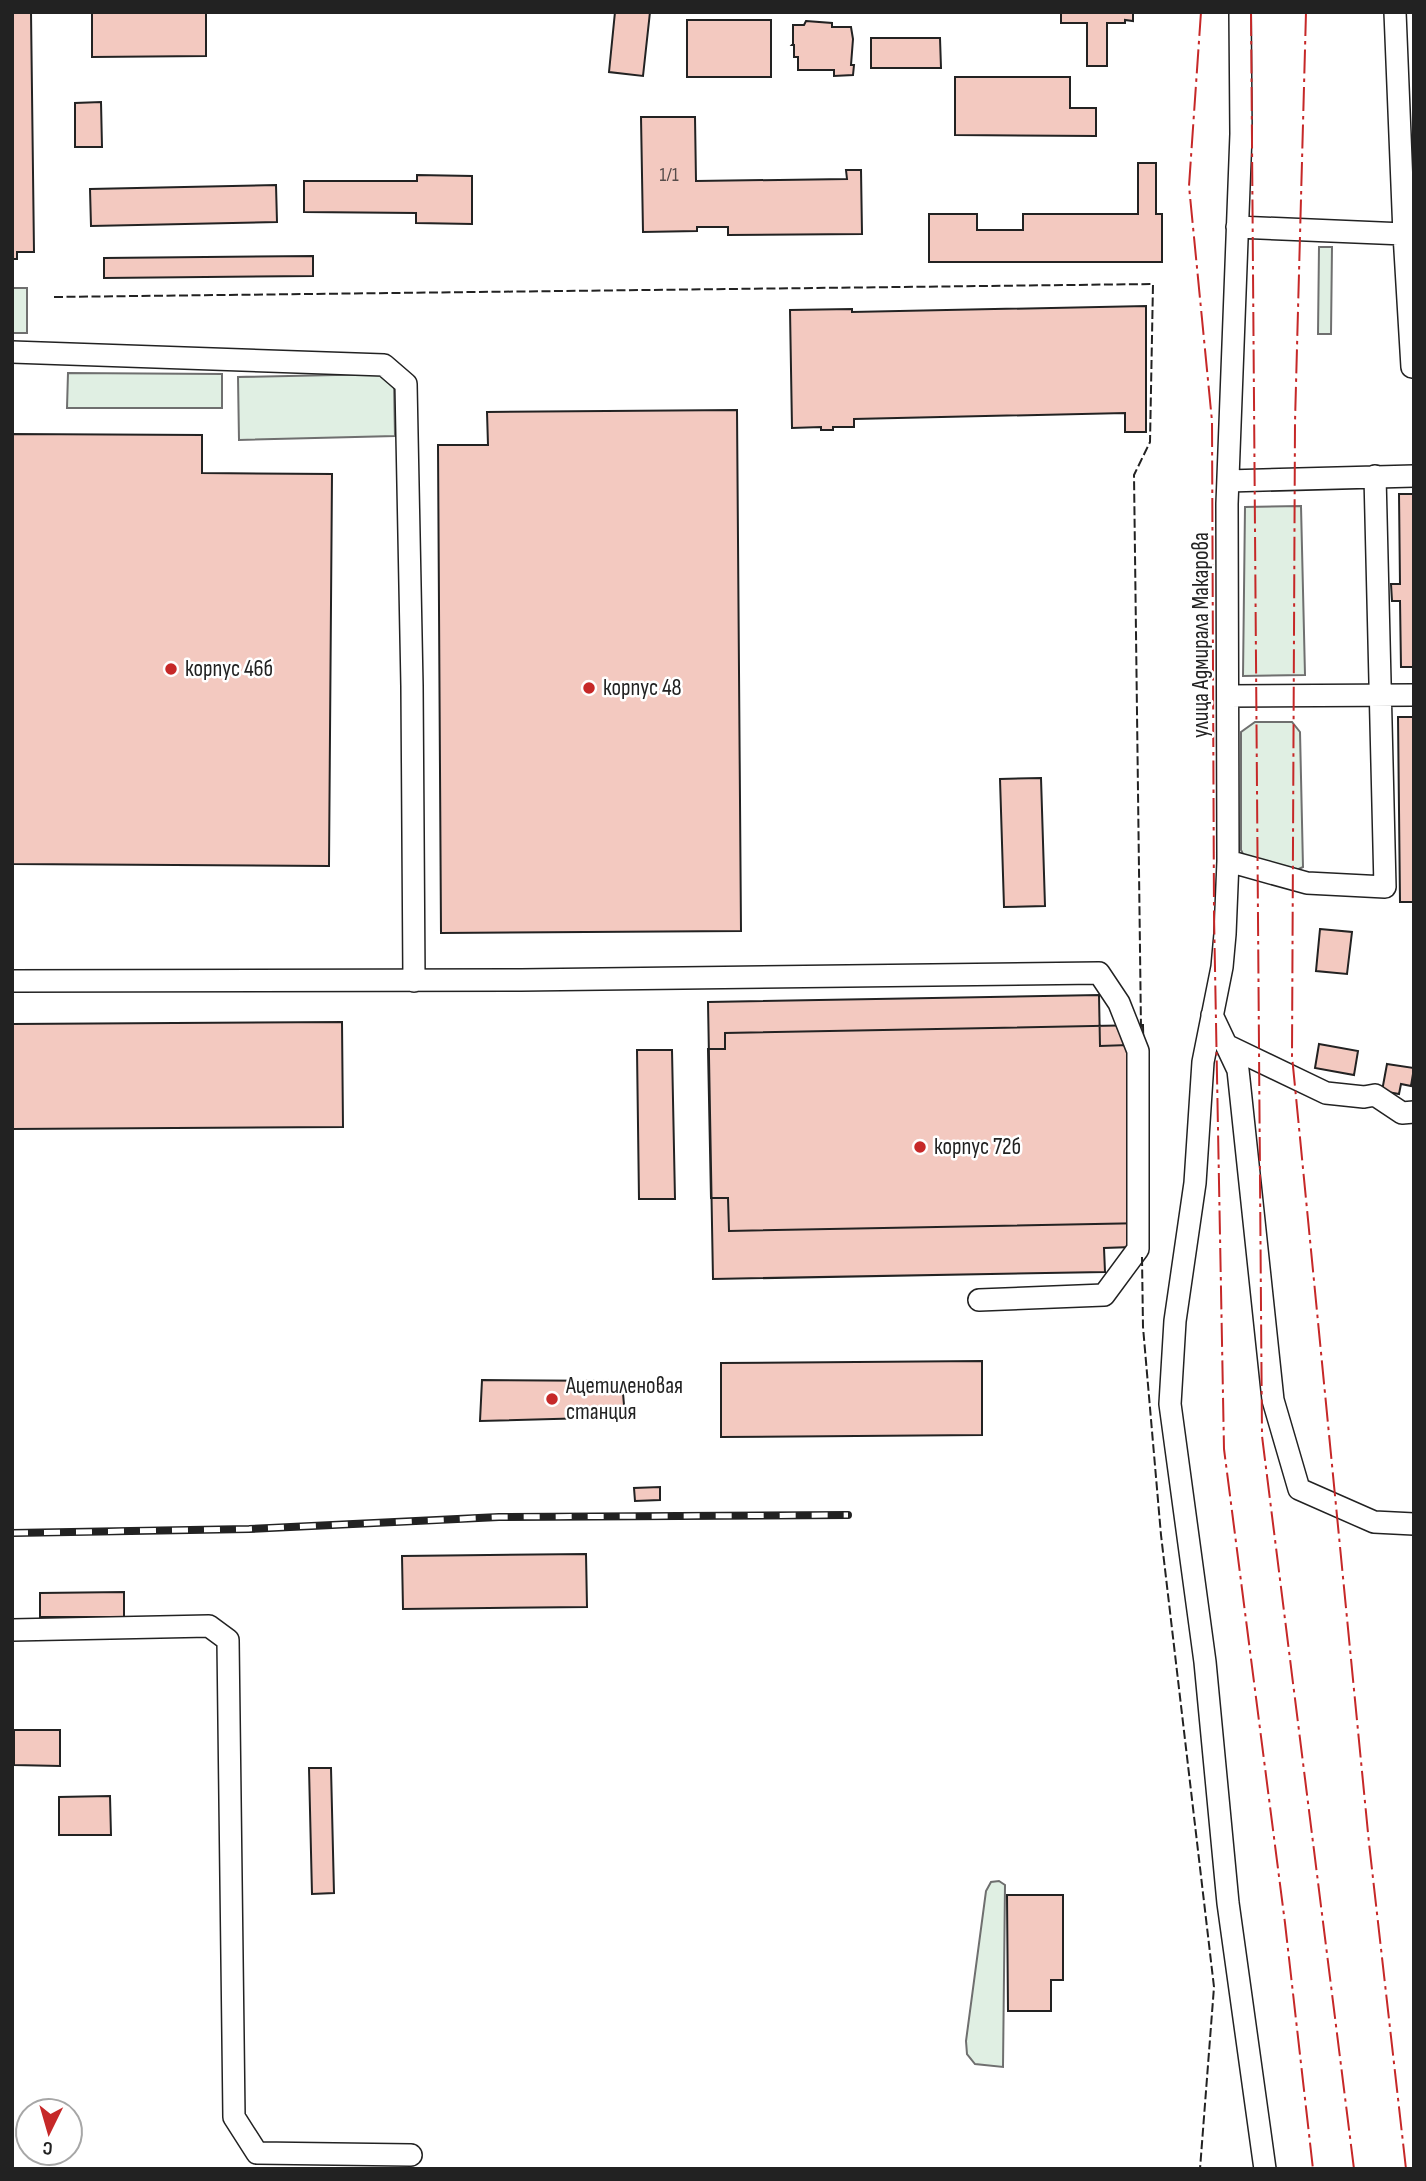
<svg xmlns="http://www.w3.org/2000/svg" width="1426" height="2181" font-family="'Sofia Sans Condensed',sans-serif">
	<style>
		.green { fill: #e0efe3; stroke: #6f6f6f; stroke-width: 2 }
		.building { fill: #f3c9c0; stroke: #222; stroke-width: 2 }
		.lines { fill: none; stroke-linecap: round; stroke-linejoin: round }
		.minor-casing { stroke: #222; stroke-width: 24 }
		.minor { stroke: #fff; stroke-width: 21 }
		.rail-casing { stroke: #222; stroke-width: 8 }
		.rail { stroke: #fff; stroke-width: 5; stroke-dasharray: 16; stroke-linecap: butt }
		.fence { stroke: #222; stroke-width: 2; stroke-dasharray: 9 3.5; stroke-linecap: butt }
		.power { stroke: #c62828; stroke-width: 2; stroke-dasharray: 24 5 3.5 5; stroke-linecap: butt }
		.poi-dot { fill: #c62828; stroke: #fff; stroke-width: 2.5 }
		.labels { text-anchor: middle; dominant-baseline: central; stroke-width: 5; stroke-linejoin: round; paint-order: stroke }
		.number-label { font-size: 19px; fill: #564c4a }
		.street-label { font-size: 23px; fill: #222; stroke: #fff }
		.poi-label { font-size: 23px; fill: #222; stroke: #fff; text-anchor: start }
	</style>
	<rect width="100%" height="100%" fill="#fff"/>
	<path class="green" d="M1319,247h13l-1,87h-13z
		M12,288h15v45h-15z
		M68,373l154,1v34h-155z
		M382,374l12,8 1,54 -156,4 -1,-63z
		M1301,506l4,169 -62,1 2,-169z
		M1255,722h37l8,10 3,135 -15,7 -44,-18 -3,-6v-118z
		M999,1881l6,4 -2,182 -28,-3 -8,-10 -1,-13 20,-150 5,-9z"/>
	<path class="building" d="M12,12h19l3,240h-17v7h-5z
		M92,12h114v44l-114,1z
		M615,12h35l-7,64 -34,-4z
		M1061,12h72v9l-8,-1v3h-18v43h-20v-43h-26z
		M687,20h84v57h-84z
		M806,21l26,2v4h19l2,12 -2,26h3l-1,10 -19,1v-6h-36v-13h-4v-12h-2l1,-1v-19h11z
		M871,38h69l1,30h-70z
		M955,77h115v31h26v28l-141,-1z
		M101,102l1,45h-27v-44z
		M641,117h54l1,64 151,-2 -1,-9h15l1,64 -134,1v-8h-31v4l-54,1z
		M1138,163h18v51h6v48h-233v-48h48v16h46v-16h115z
		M417,175l55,1v48l-56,-1v-10l-112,-1v-31h113z
		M276,185l1,37 -186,4 -1,-37z
		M313,256v20l-209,2v-20z
		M1146,306v126h-21v-19l-271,6v8h-21v3h-12v-3l-29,1 -2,-118 62,-1v3z
		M737,410l4,521 -300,2 -3,-488h50l-1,-33z
		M12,434l190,1v38l130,1 -3,392 -317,-2z
		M1399,494h15v173h-13l-1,-66h-8l-1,-17h9z
		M1398,717h16v185h-14z
		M1041,778l4,128 -41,1 -4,-128z
		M1320,929l32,3 -5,42 -31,-3z
		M1099,995l1,51 28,-1 4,202 -28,1 1,24 -392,7 -5,-277z
		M342,1022l1,105 -331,2v-105z
		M1143,1025l4,198 -418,8 -1,-33h-17l-3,-149h17v-16z
		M1319,1044l39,7 -4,24 -39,-7z
		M637,1050h35l3,149h-36z
		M1387,1064l27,4 -3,18 -10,-2 -2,10 -17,-3z
		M982,1361v74l-261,2v-74z
		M482,1380l140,1 3,36 -145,4z
		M660,1487v13l-25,1 -1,-13z
		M586,1554l1,53 -184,2 -1,-53z
		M124,1592v25h-84v-24z
		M14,1730h46v36l-46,-1z
		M309,1768h22l3,125 -22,1z
		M110,1796l1,39h-52v-38z
		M1007,1895h56v85h-12v31h-43z"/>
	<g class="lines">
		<defs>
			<path id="minor" d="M1240,12l1,122 -14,370 1,357 -3,73 -3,33 -19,95 -8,121 -20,138 -5,83 35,258 23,241 37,266
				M1395,12l9,222 8,133
				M1237,227l167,7
				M12,352l372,13 22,19 6,302 2,295
				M1228,481l186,-5
				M1228,696l186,-1
				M1228,861l79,22 78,4 -10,-411
				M12,981l509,-1 578,-7 20,30 19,48v198l-34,46 -125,5
				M1212,1015l26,55 35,330 26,89 75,33 40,2
				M1226,1045l100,48 38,4 11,-2 27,18 12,-1
				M12,1630l197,-4 19,14 6,477 23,36 154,2"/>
		</defs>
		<use href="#minor" class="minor-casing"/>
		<use href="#minor" class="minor"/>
		<defs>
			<path id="rail" d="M12,1533l237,-4 250,-12 349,-2"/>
		</defs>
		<use href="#rail" class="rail-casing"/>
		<use href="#rail" class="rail"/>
		<path class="fence" d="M54,297l1099,-13 -3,158 -16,33 7,554
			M1142,1257l1,70 18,208 53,452 -14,182"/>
		<path class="power" d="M1201,12l-12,174 23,235 2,494 10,534 61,474 28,246
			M1251,12l11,1424 92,733
			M1306,12l-11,410 -3,634 77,787 37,326"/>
	</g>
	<g class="poi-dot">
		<circle cx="171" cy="669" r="7"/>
		<circle cx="589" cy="688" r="7"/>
		<circle cx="920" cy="1147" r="7"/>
		<circle cx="552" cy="1399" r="7"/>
	</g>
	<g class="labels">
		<g class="number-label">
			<text x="669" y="175">1/1</text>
		</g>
		<g class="street-label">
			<text transform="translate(1201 635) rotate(-90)">улица Адмирала Макарова</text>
		</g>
		<g class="poi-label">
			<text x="185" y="669">корпус 46б</text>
			<text x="603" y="688">корпус 48</text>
			<text x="934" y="1147">корпус 72б</text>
			<text x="566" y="1386">Ацетиленовая<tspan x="566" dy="26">станция</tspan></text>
		</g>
	</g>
	<rect width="1426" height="2181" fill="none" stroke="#222222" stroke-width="28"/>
	<g transform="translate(49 2132) rotate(185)"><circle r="33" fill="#ffffff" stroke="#a7a7a7" stroke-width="2"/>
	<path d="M0-5L12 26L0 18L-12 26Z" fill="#c62828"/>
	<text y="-10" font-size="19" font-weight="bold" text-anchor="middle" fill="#222222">С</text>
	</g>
</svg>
